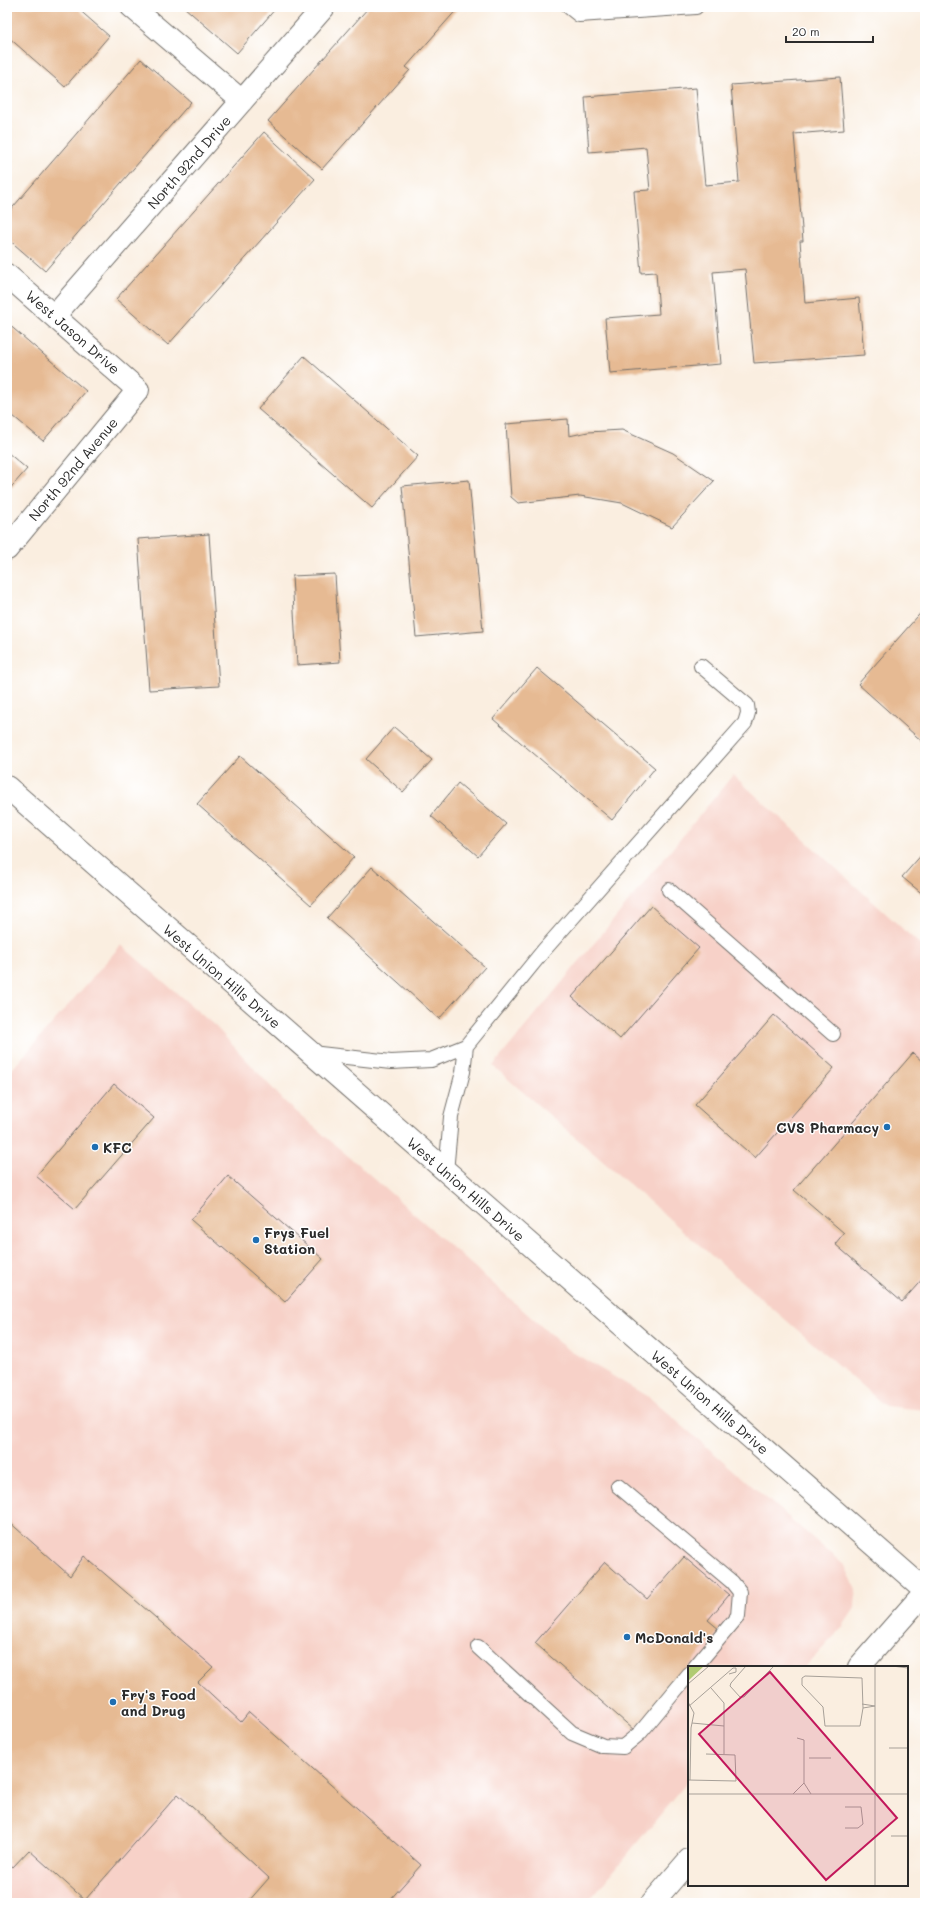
<svg xmlns="http://www.w3.org/2000/svg" width="932" height="1910" font-family="Mali,sans-serif">
	<style>
		.built { fill: #f7d1c8 }
		.building { fill: #e6ba93 }
		.lines { fill: none; stroke-linecap: round; stroke-linejoin: round }
		.lane-casing { stroke: #736f6a; stroke-width: 16 }
		.street-casing { stroke: #736f6a; stroke-width: 24 }
		.secondary-casing { stroke: #736f6a; stroke-width: 24 }
		.lane { stroke: #fff; stroke-width: 14 }
		.street { stroke: #fff; stroke-width: 22 }
		.secondary { stroke: #fff; stroke-width: 22 }
		.poi-dot { fill: #1f6fb2; stroke: #fff; stroke-width: 1.5 }
		.labels { text-anchor: middle; dominant-baseline: central; stroke-width: 3; stroke-linejoin: round; paint-order: stroke }
		.street-label { font-size: 14px; fill: #2b2b2b; stroke: #fff }
		.poi-label { font-size: 14px; font-weight: bold; fill: #2b2b2b; stroke: #fff; text-anchor: start }
		.inset-road { fill: none; stroke: #a7a098; stroke-width: 1 }
		.view { fill: #c2185b; fill-opacity: 0.15; stroke: #c2185b; stroke-width: 2 }
		.inset-edge { fill: none; stroke: #2b2b2b; stroke-width: 2 }
	</style>
	<rect width="100%" height="100%" fill="#fff"/>
	<filter id="ink" filterUnits="userSpaceOnUse"><feTurbulence type="fractalNoise" baseFrequency=".025" numOctaves="2"/><feDisplacementMap in="SourceGraphic" scale="8" xChannelSelector="R" yChannelSelector="G"/><feConvolveMatrix kernelMatrix="1 2 1 2 8 2 1 2 1" color-interpolation-filters="sRGB"/></filter>
	<filter id="wash" filterUnits="userSpaceOnUse"><feTurbulence type="fractalNoise" baseFrequency=".012" numOctaves="4" result="noise"/><feDisplacementMap in="SourceGraphic" scale="16" xChannelSelector="R" yChannelSelector="G"/><feGaussianBlur stdDeviation="0.9" result="paint"/><feColorMatrix in="noise" values="0 0 0 0 0 0 0 0 0 0 0 0 0 0 0 0 0 1.4 0 .05"/><feComposite in="paint" operator="in"/></filter>
	<g filter="url(#wash)">
		<rect width="100%" height="100%" fill="#faeee0"/>
		<path class="built" d="M733,775l192,174v461l-40,-4 -392,-340z
			M121,945l95,82 69,75 76,65 206,182 83,49 195,168 11,23 -1,19 -14,21 -36,38h-116v113l-102,123h-580v-828z"/>
		<g id="blocks">
			<path class="building" d="M7,7h69l33,29 -44,51 -58,-51z
				M184,7h93l-40,46z
				M369,7h90l-53,60 4,3 -88,99 -54,-48z
				M141,59l50,43 -146,169 -38,-33v-24z
				M840,77l4,53 -50,4 9,107h-3l5,62 54,-5 5,57 -110,8 -9,-94 -32,3 8,92 -111,9 -5,-55 54,-4 -3,-42 -15,1 -7,-82 16,-1 -4,-43 -57,5 -4,-55 111,-9 9,97 34,-3 -8,-97z
				M264,132l51,47 -147,166 -52,-46z
				M7,323l79,68 -43,50 -36,-30z
				M304,356l114,100 -46,52 -114,-99z
				M568,419l1,17 19,-4 34,-2 51,23 41,28 -42,46 -50,-24 -42,-7 -62,7 -7,-6 -5,-73z
				M7,452l20,17 -20,23z
				M469,480l14,151 -67,6 -14,-151z
				M209,534l10,152 -70,4 -11,-151z
				M335,574l5,88 -43,3 -5,-89z
				M925,608v136l-67,-60z
				M537,668l118,100 -43,52 -119,-101z
				M394,727l38,33 -29,32 -37,-33z
				M240,756l114,101 -43,48 -114,-101z
				M458,783l48,41 -28,32 -47,-40z
				M925,851v45l-23,-19z
				M372,867l113,100 -46,52 -112,-101z
				M651,906l48,42 -79,91 -48,-42z
				M774,1015l60,53 -79,90 -60,-53z
				M913,1053l12,11v212l-23,26 -67,-58 9,-11 -50,-43z
				M114,1084l40,34 -79,91 -39,-33z
				M228,1176l95,83 -38,43 -94,-82z
				M7,1520l63,56 14,-20 129,111 -15,15 43,40 8,-10 172,153 -34,38h-140l22,-25 -91,-84 -93,106 -56,-50 -16,17 -6,-5z
				M684,1557l45,38 -21,25 12,10 -86,100 -99,-87 70,-81 42,37z"/>
		</g>
	</g>
	<g filter="url(#ink)">
		<use href="#blocks" fill-opacity="0" stroke="#736f6a" stroke-width="1"/>
		<g class="lines">
			<defs>
				<path id="lane" d="M569,7l10,8 117,-8
					M669,890l164,144
					M466,1046l78,-96 201,-227 3,-10 -1,-8 -46,-39
					M311,1053l80,9 40,-2 35,-14 -3,26 -12,45 -5,55
					M618,1486l114,96 8,10 -2,24 -43,51
					M478,1647l94,86 31,13 20,1 17,-14 49,-59"/>
				<path id="street" d="M132,7l110,94
					M7,275l131,115 -131,159
					M54,316l270,-309"/>
				<path id="secondary" d="M7,787l918,803
					M859,1667l66,-75
					M652,1903l37,-43"/>
			</defs>
			<use href="#lane" class="lane-casing"/>
			<use href="#street" class="street-casing"/>
			<use href="#secondary" class="secondary-casing"/>
			<use href="#lane" class="lane"/>
			<use href="#street" class="street"/>
			<use href="#secondary" class="secondary"/>
		</g>
	</g>
	<g class="poi-dot">
		<circle cx="887" cy="1127" r="4"/>
		<circle cx="95" cy="1147" r="4"/>
		<circle cx="256" cy="1240" r="4"/>
		<circle cx="627" cy="1637" r="4"/>
		<circle cx="113" cy="1702" r="4"/>
	</g>
	<g class="labels">
		<g class="street-label">
			<text transform="translate(189 162) rotate(-49)">North 92nd Drive</text>
			<text transform="translate(73 332) rotate(41)">West Jason Drive</text>
			<text transform="translate(73 469) rotate(-50)">North 92nd Avenue</text>
			<text transform="translate(222 976) rotate(41)">West Union Hills Drive</text>
			<text transform="translate(466 1189) rotate(41)">West Union Hills Drive</text>
			<text transform="translate(710 1402) rotate(41)">West Union Hills Drive</text>
		</g>
		<g class="poi-label">
			<text x="879" y="1127" text-anchor="end">CVS Pharmacy</text>
			<text x="103" y="1147">KFC</text>
			<text x="264" y="1232">Frys Fuel<tspan x="264" dy="16">Station</tspan></text>
			<text x="635" y="1637">McDonald's</text>
			<text x="121" y="1694">Fry's Food<tspan x="121" dy="16">and Drug</tspan></text>
		</g>
	</g>
	<g transform="translate(688 1666)">
		<rect width="220" height="220" fill="#faeee0"/>
		<path d="M0,0h16l-16,15z" fill="#b0cb72"/>
		<path class="inset-road" d="M58,0l-15,17 -1,3 10,11h4l30,-31M204,0l16,2M117,10l57,2 1,30 -3,18h-35l-2,-19 -21,-22v-7zM0,18l21,-18M23,22l13,15v51M0,36l6,11 -3,15 -1,52M174,38l13,2M0,41l45,-39h3v4l-7,2M175,42l12,-2M4,57l32,3M109,72l7,2v43M201,82h19M121,92h22M0,114l48,1 -1,-26 -29,-1M0,128h220M105,128l11,-11 7,11M157,141h16l2,17 -5,4h-13M203,170h17M187,220v-220"/>
		<path class="view" d="M82,6l127,146 -71,62 -127,-146z"/>
		<rect width="220" height="220" class="inset-edge"/>
	</g>
	<rect width="932" height="1910" fill="none" stroke="#fff" stroke-width="24"/>
	<path d="M786 36v6h87v-6" fill="none" stroke="#2b2b2b" stroke-width="2"/>
	<text x="792" y="36" font-size="12" fill="#2b2b2b" stroke="#ffffff" stroke-width="3" paint-order="stroke">20 m</text>
</svg>
